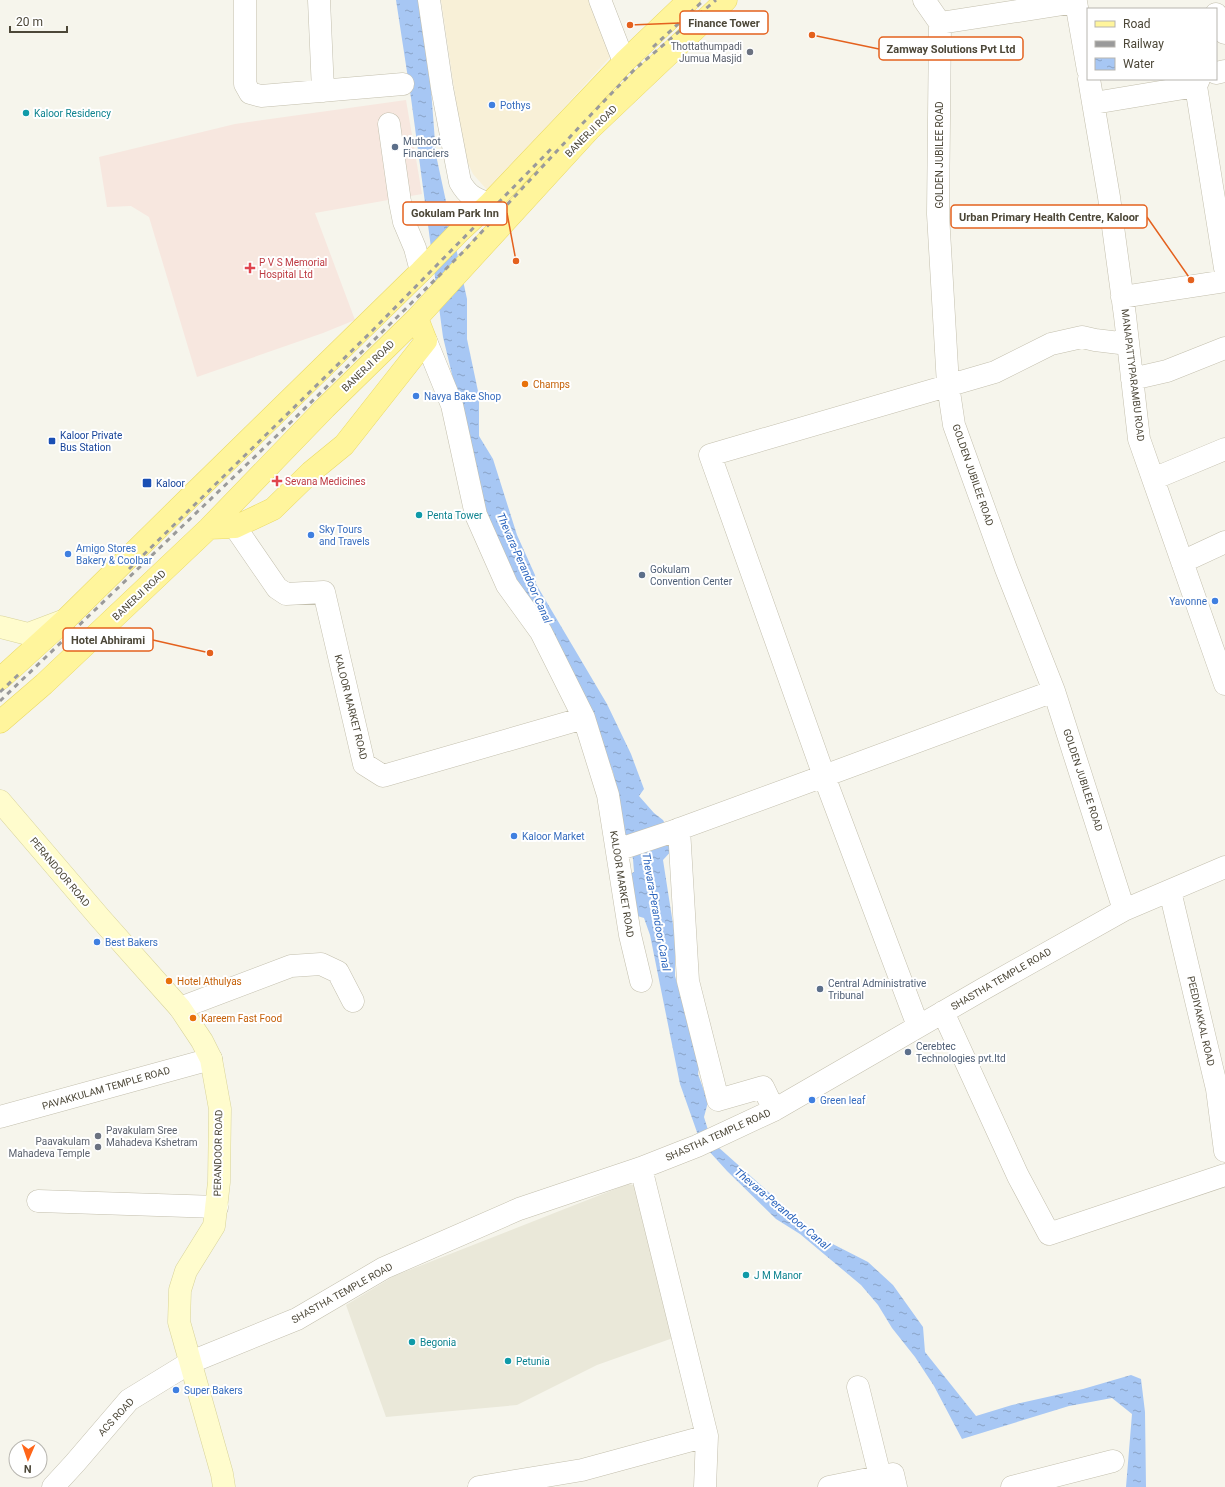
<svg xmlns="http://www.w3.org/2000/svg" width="1225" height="1487" font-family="Roboto,sans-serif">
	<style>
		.residential { fill: #eae8d9 }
		.commercial { fill: #f8f0d7 }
		.medical { fill: #f7e7df }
		.water { fill: url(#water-ripples) }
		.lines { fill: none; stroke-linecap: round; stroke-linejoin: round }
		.minor-casing { stroke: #c3bfad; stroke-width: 23 }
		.secondary-casing { stroke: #d8d39a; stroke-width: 23 }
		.primary-casing { stroke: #eada66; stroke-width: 23 }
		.minor { stroke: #fff; stroke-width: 22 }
		.secondary { stroke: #fffccd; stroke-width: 22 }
		.primary { stroke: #fff59c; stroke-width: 22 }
		.rail { stroke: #9a9a9a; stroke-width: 3; stroke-dasharray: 5 5; stroke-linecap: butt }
		.worship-dot { fill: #6b7280; stroke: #fff; stroke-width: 1.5 }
		.shop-dot { fill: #3f7fe0; stroke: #fff; stroke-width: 1.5 }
		.culture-dot { fill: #0f9aa8; stroke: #fff; stroke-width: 1.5 }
		.service-dot { fill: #5c6f8a; stroke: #fff; stroke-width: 1.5 }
		.health-dot { fill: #e0444e; stroke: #fff; stroke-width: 1.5 }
		.food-dot { fill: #e8710a; stroke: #fff; stroke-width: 1.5 }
		.transit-dot { fill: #1a4fb4; stroke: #fff; stroke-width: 1.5 }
		.labels { text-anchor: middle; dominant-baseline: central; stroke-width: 4; stroke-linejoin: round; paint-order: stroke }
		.worship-label { font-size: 10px; fill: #5b616d; stroke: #fff; text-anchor: end }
		.shop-label { font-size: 10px; fill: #366cbe; stroke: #fff; text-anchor: start }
		.culture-label { font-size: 10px; fill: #0d838f; stroke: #fff; text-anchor: start }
		.street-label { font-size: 10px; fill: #4c4738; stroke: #fff }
		.service-label { font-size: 10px; fill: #4e5e75; stroke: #fff; text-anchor: start }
		.health-label { font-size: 10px; fill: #be3a42; stroke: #fff; text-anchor: start }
		.food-label { font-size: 10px; fill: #c56008; stroke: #fff; text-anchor: start }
		.transit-label { font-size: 10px; fill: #164399; stroke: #fff; text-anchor: start }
		.water-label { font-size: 11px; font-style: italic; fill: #2b65be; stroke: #fff }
		.leader { fill: none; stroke: #e4611e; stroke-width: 1.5 }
		.callout-dot { fill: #e4611e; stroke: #fff; stroke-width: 1.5 }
		.callout { fill: #fff; stroke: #e4611e; stroke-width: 1.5 }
		.callout-label { font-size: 11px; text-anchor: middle; font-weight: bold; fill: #4c4738 }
	</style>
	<defs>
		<pattern id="water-ripples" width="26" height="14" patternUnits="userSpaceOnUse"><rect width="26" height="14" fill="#a7c7f4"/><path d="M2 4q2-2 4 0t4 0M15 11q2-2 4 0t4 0" fill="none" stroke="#8aa3c7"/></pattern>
	</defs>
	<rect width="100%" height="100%" fill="#f6f5ec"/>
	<path class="residential" d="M628,1184l15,3 30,151 -76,27 -80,40 -131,12 -40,-112 48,-29z"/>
	<path class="commercial" d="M441,0h152l19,55 -124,136 -15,-17 -9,-19z"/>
	<path class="medical" d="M406,100l16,94 -107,19 40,107 -32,13 -126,44 -48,-160 -18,-11 -24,1 -8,-50 136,-33z"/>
	<path class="water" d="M396,0h22l11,62 7,93 31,144v40l12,57v40l14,23 24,76 18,40 1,9 71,120 24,50 13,35 -5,7 15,17 9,7 12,22 -1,6 -11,12 12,77v39l25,86 -2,12 10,28 -4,15 4,13 9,16 102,91 49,25 25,23 30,42 2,25 51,64 36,-11 71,-16 48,-14 10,4 4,33 1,75h-20l6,-73 -20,-16 -43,8 -107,33 -28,-53 -19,-29 -23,-29 -14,-23 -17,-20 -61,-51 -24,-15 -49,-48 -19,-21 -10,-15 -18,-51 -30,-149 -6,-17 -10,-3 -6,-40 6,-3 -1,-13 -8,-24 -12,-63 -25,-58 -66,-123 -33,-63 -46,-191 -32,-239z"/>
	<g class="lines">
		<defs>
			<path id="minor" d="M245,0v84l5,9 11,3 142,-12
				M319,0l4,91
				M429,0l13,88 18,94c8,14 14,16 29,22
				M600,0l24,62
				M924,0l16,23 -2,191 10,171 6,40 52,144 48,122 70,219
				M1216,14l9,19
				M940,23l136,-21 12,68
				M1216,73l9,-2
				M1089,79l20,118 16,119 14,123 86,245
				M1199,79l-3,7 29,182
				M1094,103l102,-17
				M389,124l11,78 4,20 11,26 6,23
				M1122,297l103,-16
				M1132,379l35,-8 58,-23
				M1153,479l72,-30
				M235,527l42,61 9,6 38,-2 40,172 19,12 201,-58 -43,-86 -34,-47 -31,-70 -24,-110 -26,-64
				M1182,562l43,-20
				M584,718l24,77 22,140 11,46
				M679,829l9,152 30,119 45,-13 11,23
				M617,850l54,-18 153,-56 -114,-321 285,-83 56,-28 31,-7 13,3 33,4
				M1170,891l47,198 8,62
				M180,1008l111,-42 30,-2 17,8 15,29
				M943,1012l75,164 31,58 176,-59
				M918,1026l-94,-250 230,-85
				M0,1117l211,-58
				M641,1168l66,268 -2,51
				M38,1201l179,6
				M858,1387l22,89
				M53,1487l22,-24 54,-63 62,-38 106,-43 87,-51 135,-59 122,-41 56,-22 77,-36 211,-122 139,-78 101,-43
				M479,1487l103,-17 125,-34
				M829,1487l64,-13 3,13
				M1012,1487l101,-26"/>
			<path id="secondary" d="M0,627l28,7 37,-14
				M0,801l100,117 80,90 22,33 9,18 9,50 -1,73 -5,44 -28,45 -6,19 -1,32 43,152 2,13"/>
			<path id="primary" d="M209,528l26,-1 38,-18 38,-37 33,-27 82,-104 -9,-23
				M0,679l65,-59 130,-128 226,-221 39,-40 29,-27 135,-142 65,-62
				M0,722l44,-38 165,-156 116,-120 92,-90 172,-188 137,-130"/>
		</defs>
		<use href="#minor" class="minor-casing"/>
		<use href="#secondary" class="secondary-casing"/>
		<use href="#primary" class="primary-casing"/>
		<use href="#minor" class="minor"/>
		<use href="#secondary" class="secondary"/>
		<use href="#primary" class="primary"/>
		<path class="rail" d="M653,47l51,-47
			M129,569l244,-239 181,-184
			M0,692l19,-18
			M0,701l291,-279 173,-171 119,-128 52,-54 81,-69"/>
	</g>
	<g class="worship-dot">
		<circle cx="750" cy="52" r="4"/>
		<circle cx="98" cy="1136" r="4"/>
		<circle cx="98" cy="1147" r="4"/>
	</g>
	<g class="shop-dot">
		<circle cx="492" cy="105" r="4"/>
		<circle cx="416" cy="396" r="4"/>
		<circle cx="311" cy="535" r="4"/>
		<circle cx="68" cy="554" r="4"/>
		<circle cx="1215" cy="601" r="4"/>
		<circle cx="514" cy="836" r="4"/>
		<circle cx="97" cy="942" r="4"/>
		<circle cx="812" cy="1100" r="4"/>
		<circle cx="176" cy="1390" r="4"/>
	</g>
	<g class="culture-dot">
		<circle cx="26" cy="113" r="4"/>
		<circle cx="419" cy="515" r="4"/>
		<circle cx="746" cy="1275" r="4"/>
		<circle cx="412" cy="1342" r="4"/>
		<circle cx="508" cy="1361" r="4"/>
	</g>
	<g class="service-dot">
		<circle cx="395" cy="147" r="4"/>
		<circle cx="642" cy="575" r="4"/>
		<circle cx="820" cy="989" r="4"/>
		<circle cx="908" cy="1052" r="4"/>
	</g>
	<g class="health-dot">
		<path d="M248 262h4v4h4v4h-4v4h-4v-4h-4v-4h4z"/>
		<path d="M275 475h4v4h4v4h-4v4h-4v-4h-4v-4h4z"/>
	</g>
	<g class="food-dot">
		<circle cx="525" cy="384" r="4"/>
		<circle cx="169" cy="981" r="4"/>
		<circle cx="193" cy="1018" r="4"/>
	</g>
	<g class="transit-dot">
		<rect x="48" y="437" width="8" height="8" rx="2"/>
		<rect x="142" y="478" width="10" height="10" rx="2"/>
	</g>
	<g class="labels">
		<g class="worship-label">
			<text x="742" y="46">Thottathumpadi<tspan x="742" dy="12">Jumua Masjid</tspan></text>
			<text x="106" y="1130" text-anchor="start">Pavakulam Sree<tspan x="106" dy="12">Mahadeva Kshetram</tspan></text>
			<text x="90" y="1141">Paavakulam<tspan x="90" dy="12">Mahadeva Temple</tspan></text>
		</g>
		<g class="shop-label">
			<text x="500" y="105">Pothys</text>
			<text x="424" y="396">Navya Bake Shop</text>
			<text x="319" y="529">Sky Tours<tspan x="319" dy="12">and Travels</tspan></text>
			<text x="76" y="548">Amigo Stores<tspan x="76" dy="12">Bakery &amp; Coolbar</tspan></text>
			<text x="1207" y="601" text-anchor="end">Yavonne</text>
			<text x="522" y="836">Kaloor Market</text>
			<text x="105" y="942">Best Bakers</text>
			<text x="820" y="1100">Green leaf</text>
			<text x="184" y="1390">Super Bakers</text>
		</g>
		<g class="culture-label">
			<text x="34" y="113">Kaloor Residency</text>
			<text x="427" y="515">Penta Tower</text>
			<text x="754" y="1275">J M Manor</text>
			<text x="420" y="1342">Begonia</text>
			<text x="516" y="1361">Petunia</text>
		</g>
		<g class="street-label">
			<text transform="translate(591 131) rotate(-45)">BANERJI ROAD</text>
			<text transform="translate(939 155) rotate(-90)">GOLDEN JUBILEE ROAD</text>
			<text transform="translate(368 366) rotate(-44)">BANERJI ROAD</text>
			<text transform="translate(1133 375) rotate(83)">MANAPATTYPARAMBU ROAD</text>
			<text transform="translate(973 475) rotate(71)">GOLDEN JUBILEE ROAD</text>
			<text transform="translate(139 595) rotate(-43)">BANERJI ROAD</text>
			<text transform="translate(351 707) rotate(76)">KALOOR MARKET ROAD</text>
			<text transform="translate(1083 780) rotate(72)">GOLDEN JUBILEE ROAD</text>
			<text transform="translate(60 872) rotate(50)">PERANDOOR ROAD</text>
			<text transform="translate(622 884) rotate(81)">KALOOR MARKET ROAD</text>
			<text transform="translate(1001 979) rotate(-30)">SHASTHA TEMPLE ROAD</text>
			<text transform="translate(1201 1021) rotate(77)">PEEDIYAKKAL ROAD</text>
			<text transform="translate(106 1088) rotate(-16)">PAVAKKULAM TEMPLE ROAD</text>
			<text transform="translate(718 1135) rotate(-24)">SHASTHA TEMPLE ROAD</text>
			<text transform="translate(218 1153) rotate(-89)">PERANDOOR ROAD</text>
			<text transform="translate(342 1293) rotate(-29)">SHASTHA TEMPLE ROAD</text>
			<text transform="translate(116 1417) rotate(-47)">ACS ROAD</text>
		</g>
		<g class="service-label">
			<text x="403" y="141">Muthoot<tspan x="403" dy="12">Financiers</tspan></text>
			<text x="650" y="569">Gokulam<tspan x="650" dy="12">Convention Center</tspan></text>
			<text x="828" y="983">Central Administrative<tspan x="828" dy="12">Tribunal</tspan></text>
			<text x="916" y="1046">Cerebtec<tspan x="916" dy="12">Technologies pvt.ltd</tspan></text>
		</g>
		<g class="health-label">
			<text x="259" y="262">P V S Memorial<tspan x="259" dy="12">Hospital Ltd</tspan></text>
			<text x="285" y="481">Sevana Medicines</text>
		</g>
		<g class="food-label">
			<text x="533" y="384">Champs</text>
			<text x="177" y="981">Hotel Athulyas</text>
			<text x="201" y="1018">Kareem Fast Food</text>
		</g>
		<g class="transit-label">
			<text x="60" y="435">Kaloor Private<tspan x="60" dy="12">Bus Station</tspan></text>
			<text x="156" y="483">Kaloor</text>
		</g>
		<g class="water-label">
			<text transform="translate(524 568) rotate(66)">Thevara-Perandoor Canal</text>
			<text transform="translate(656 912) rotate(80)">Thevara-Perandoor Canal</text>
			<text transform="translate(782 1209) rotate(40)">Thevara-Perandoor Canal</text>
		</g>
	</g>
	<path class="leader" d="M630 25L680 23M812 35L879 49M516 261L507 213M1191 280L1147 217M210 653L153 640"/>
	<g class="callout-dot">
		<circle cx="630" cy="25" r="4"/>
		<circle cx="812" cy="35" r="4"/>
		<circle cx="516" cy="261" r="4"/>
		<circle cx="1191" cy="280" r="4"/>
		<circle cx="210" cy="653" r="4"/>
	</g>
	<g class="callout">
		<rect x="680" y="11" width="88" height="23" rx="4"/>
		<rect x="879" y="37" width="144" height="23" rx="4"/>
		<rect x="403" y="202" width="104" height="23" rx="4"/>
		<rect x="951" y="205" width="196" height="23" rx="4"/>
		<rect x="63" y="628" width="90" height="23" rx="4"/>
	</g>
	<g class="callout-label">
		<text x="724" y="27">Finance Tower</text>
		<text x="951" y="53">Zamway Solutions Pvt Ltd</text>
		<text x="455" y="217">Gokulam Park Inn</text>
		<text x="1049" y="221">Urban Primary Health Centre, Kaloor</text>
		<text x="108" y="644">Hotel Abhirami</text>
	</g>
	<rect x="1087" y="8" width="130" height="72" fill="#ffffff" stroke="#b7b5af"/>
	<rect x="1095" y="21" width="20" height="6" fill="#fff59c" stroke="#b7b5af"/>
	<text x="1123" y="28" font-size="12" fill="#4c4738">Road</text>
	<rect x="1095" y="41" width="20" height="6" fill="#9a9a9a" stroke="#b7b5af"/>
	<text x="1123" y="48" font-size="12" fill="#4c4738">Railway</text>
	<rect x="1095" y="58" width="20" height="12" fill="url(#water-ripples)" stroke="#b7b5af"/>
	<text x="1123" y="68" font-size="12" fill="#4c4738">Water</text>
	<g transform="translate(28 1459) rotate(182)"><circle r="19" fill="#ffffff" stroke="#b7b5af"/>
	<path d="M0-3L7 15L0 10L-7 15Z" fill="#ff661a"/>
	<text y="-6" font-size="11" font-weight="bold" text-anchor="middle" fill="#4c4738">N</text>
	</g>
	<path d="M10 26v6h57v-6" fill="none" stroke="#4c4738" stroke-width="2"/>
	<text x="16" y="26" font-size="12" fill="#4c4738" stroke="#ffffff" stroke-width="3" paint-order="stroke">20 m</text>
</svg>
